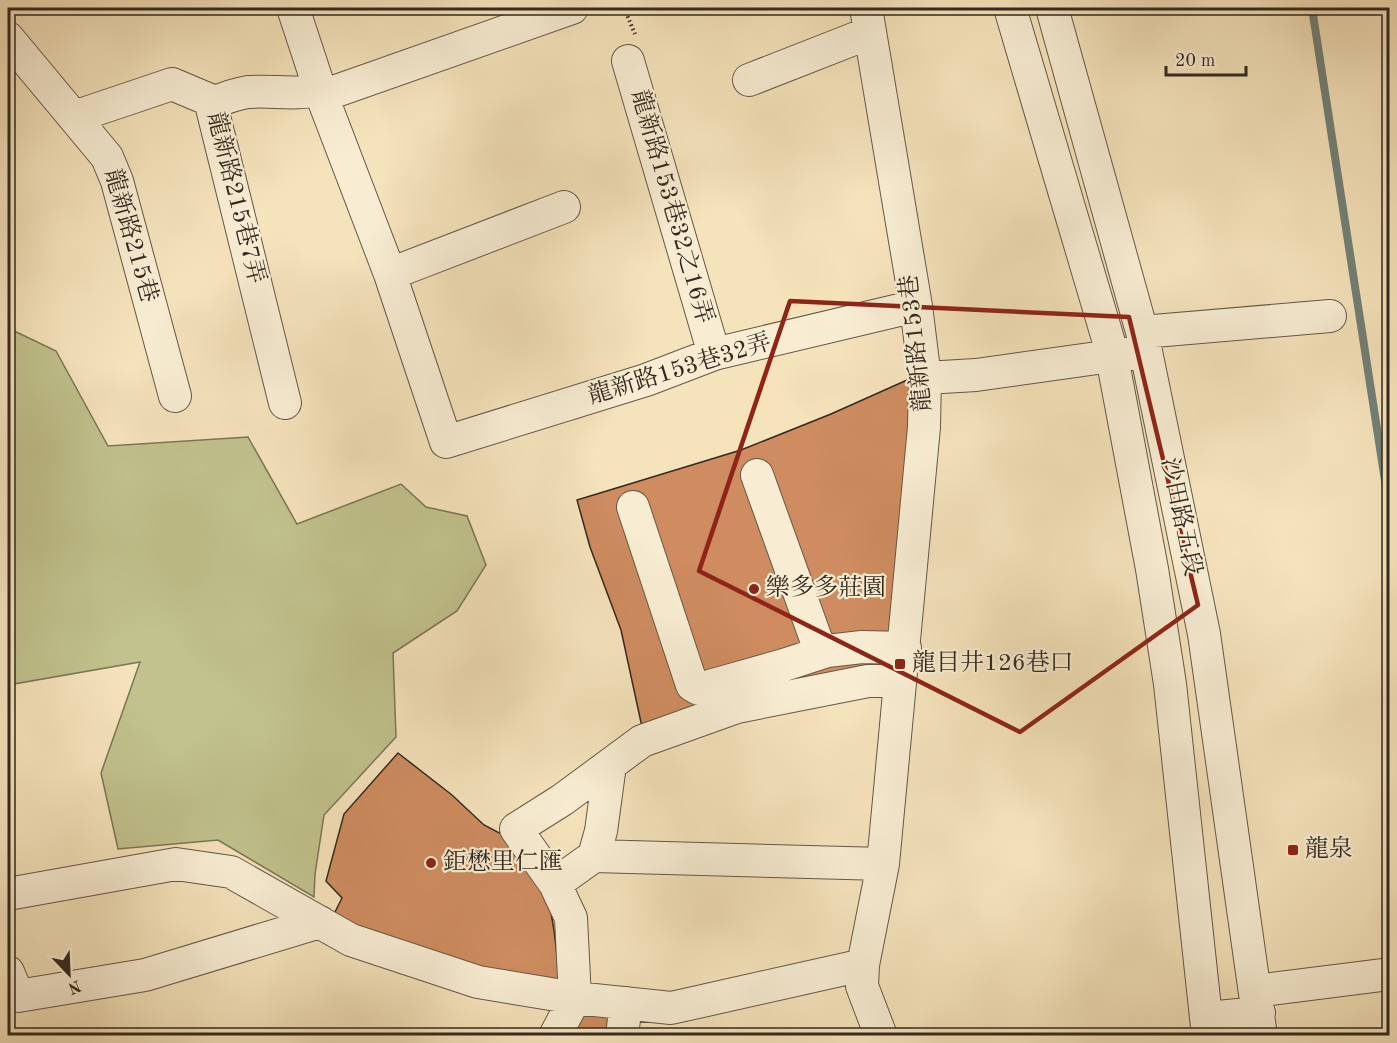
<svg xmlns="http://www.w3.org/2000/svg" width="1397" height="1043" font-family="'Old Standard TT','Noto Serif TC',serif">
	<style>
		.green { fill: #c1c28d; stroke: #7a7656; stroke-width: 1.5 }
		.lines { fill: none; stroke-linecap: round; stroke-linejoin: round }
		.stream { stroke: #728277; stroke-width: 8 }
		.building { fill: #ce8c60; stroke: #33291f; stroke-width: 1.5 }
		.minor-casing { stroke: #645846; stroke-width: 34 }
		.path { stroke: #33291f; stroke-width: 4; stroke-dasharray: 1.5 3; stroke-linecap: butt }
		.minor { stroke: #f8edd3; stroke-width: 32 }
		.marked { fill: none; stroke: #8f2418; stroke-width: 4.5; stroke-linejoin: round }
		.poi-dot { fill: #8f2418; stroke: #f8edd3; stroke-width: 2 }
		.labels { text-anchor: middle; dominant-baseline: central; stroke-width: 4.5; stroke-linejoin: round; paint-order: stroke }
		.street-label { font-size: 24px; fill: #33291f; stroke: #f8edd3 }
		.poi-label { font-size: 24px; fill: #33291f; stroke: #f8edd3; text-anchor: start }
	</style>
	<rect width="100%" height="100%" fill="#f5e3bc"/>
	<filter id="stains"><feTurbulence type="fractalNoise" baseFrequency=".00333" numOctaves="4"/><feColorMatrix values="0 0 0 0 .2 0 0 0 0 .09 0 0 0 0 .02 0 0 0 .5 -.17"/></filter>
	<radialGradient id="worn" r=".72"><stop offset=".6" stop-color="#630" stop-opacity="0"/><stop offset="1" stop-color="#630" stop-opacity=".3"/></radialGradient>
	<path class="green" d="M8,328l48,23 52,95 140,-9 49,87 104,-40 25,23 41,9 19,49 -29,46 -64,42 3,84 -72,78 -9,59 -1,23 -96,-57 -100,9 -17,-76 39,-111 -132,23z"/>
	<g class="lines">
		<path class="stream" d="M1312,8l78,505"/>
	</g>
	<path class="building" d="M916,376l-28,295 -246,56 -21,-97 -31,-83 -13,-47 164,-50 90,-36z
		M398,753l54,42 32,30 38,20 25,45 7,40 7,60 -61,-13 -170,-55 12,-24 -16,-17 18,-67z
		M575,998l51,5 -1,33h-70z"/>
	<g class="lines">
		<defs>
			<path id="minor" d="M293,8l29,88 68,178 56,168 200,-62 68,-26 202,-48
				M866,8l50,298 9,72 -1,49 -41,437 -20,101 -1,21 19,50
				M1010,8l98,331 4,18 40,212 18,115 38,352
				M1052,8l90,324 62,302 57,402
				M8,38l99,119 10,24 58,215
				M628,61l86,293
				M749,80l120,-47
				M322,96l250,-88
				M211,104c11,-5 24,-10 37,-12 25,-2 47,4 72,-3
				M74,117l98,-33 38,16 75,303
				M390,274l174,-67
				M1142,332l188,-16
				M925,378l51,-3 157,-22
				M757,475l64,178
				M633,507l59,178 7,4 85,-24 43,-14 35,-4 43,1
				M594,856l7,-25 9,-66
				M555,884l39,-28 289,8
				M8,894l168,-30 55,8 120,68 127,42 97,16 96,10 192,-43
				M8,972l10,24 127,-21 175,-53
				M1256,991l134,-17
				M575,998l-4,-80 -16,-34 -39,-55 46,-29 80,-59 95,-34 131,-26h32
				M1207,1018l52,-5
				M555,1036l20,-38
				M622,1036l4,-33"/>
		</defs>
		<use href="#minor" class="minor-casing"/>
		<path class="path" d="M624,8l11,26"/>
		<use href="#minor" class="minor"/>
	</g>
	<path class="marked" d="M790,301l339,16 69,288 -178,127 -321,-161z"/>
	<g class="poi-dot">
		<circle cx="754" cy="589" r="6"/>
		<rect x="894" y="658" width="12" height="12" rx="3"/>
		<rect x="1287" y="844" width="12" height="12" rx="3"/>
		<circle cx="431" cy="863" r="6"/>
	</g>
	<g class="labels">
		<g class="street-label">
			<text transform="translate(235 198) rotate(76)">龍新路215巷7弄</text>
			<text transform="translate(671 207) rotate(74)">龍新路153巷32之16弄</text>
			<text transform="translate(130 236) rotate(74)">龍新路215巷</text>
			<text transform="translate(917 343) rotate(-96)">龍新路153巷</text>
			<text transform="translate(680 370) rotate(-17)">龍新路153巷32弄</text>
			<text transform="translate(1180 517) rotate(78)">沙田路五段</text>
		</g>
		<g class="poi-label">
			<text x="766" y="589">樂多多莊園</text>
			<text x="912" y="664">龍目井126巷口</text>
			<text x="1305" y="850">龍泉</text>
			<text x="443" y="863">鉅懋里仁匯</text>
		</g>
	</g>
	<rect width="1397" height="1043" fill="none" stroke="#f5e3bc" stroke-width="30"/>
	<rect x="9" y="9" width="1379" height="1025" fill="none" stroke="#33291f" stroke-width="3"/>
	<rect x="15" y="15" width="1367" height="1013" fill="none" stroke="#33291f" stroke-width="1.5"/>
	<g transform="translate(69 974) rotate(157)" stroke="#f8edd3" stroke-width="4.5" paint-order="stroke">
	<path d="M0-4.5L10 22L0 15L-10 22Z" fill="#33291f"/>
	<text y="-9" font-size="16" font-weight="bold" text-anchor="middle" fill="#33291f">N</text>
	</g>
	<path d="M1166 66v9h80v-9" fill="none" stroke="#33291f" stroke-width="3"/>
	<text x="1175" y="66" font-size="18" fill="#33291f" stroke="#f8edd3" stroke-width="4.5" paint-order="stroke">20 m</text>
	<rect width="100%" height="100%" filter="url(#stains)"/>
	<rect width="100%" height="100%" fill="url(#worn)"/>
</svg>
